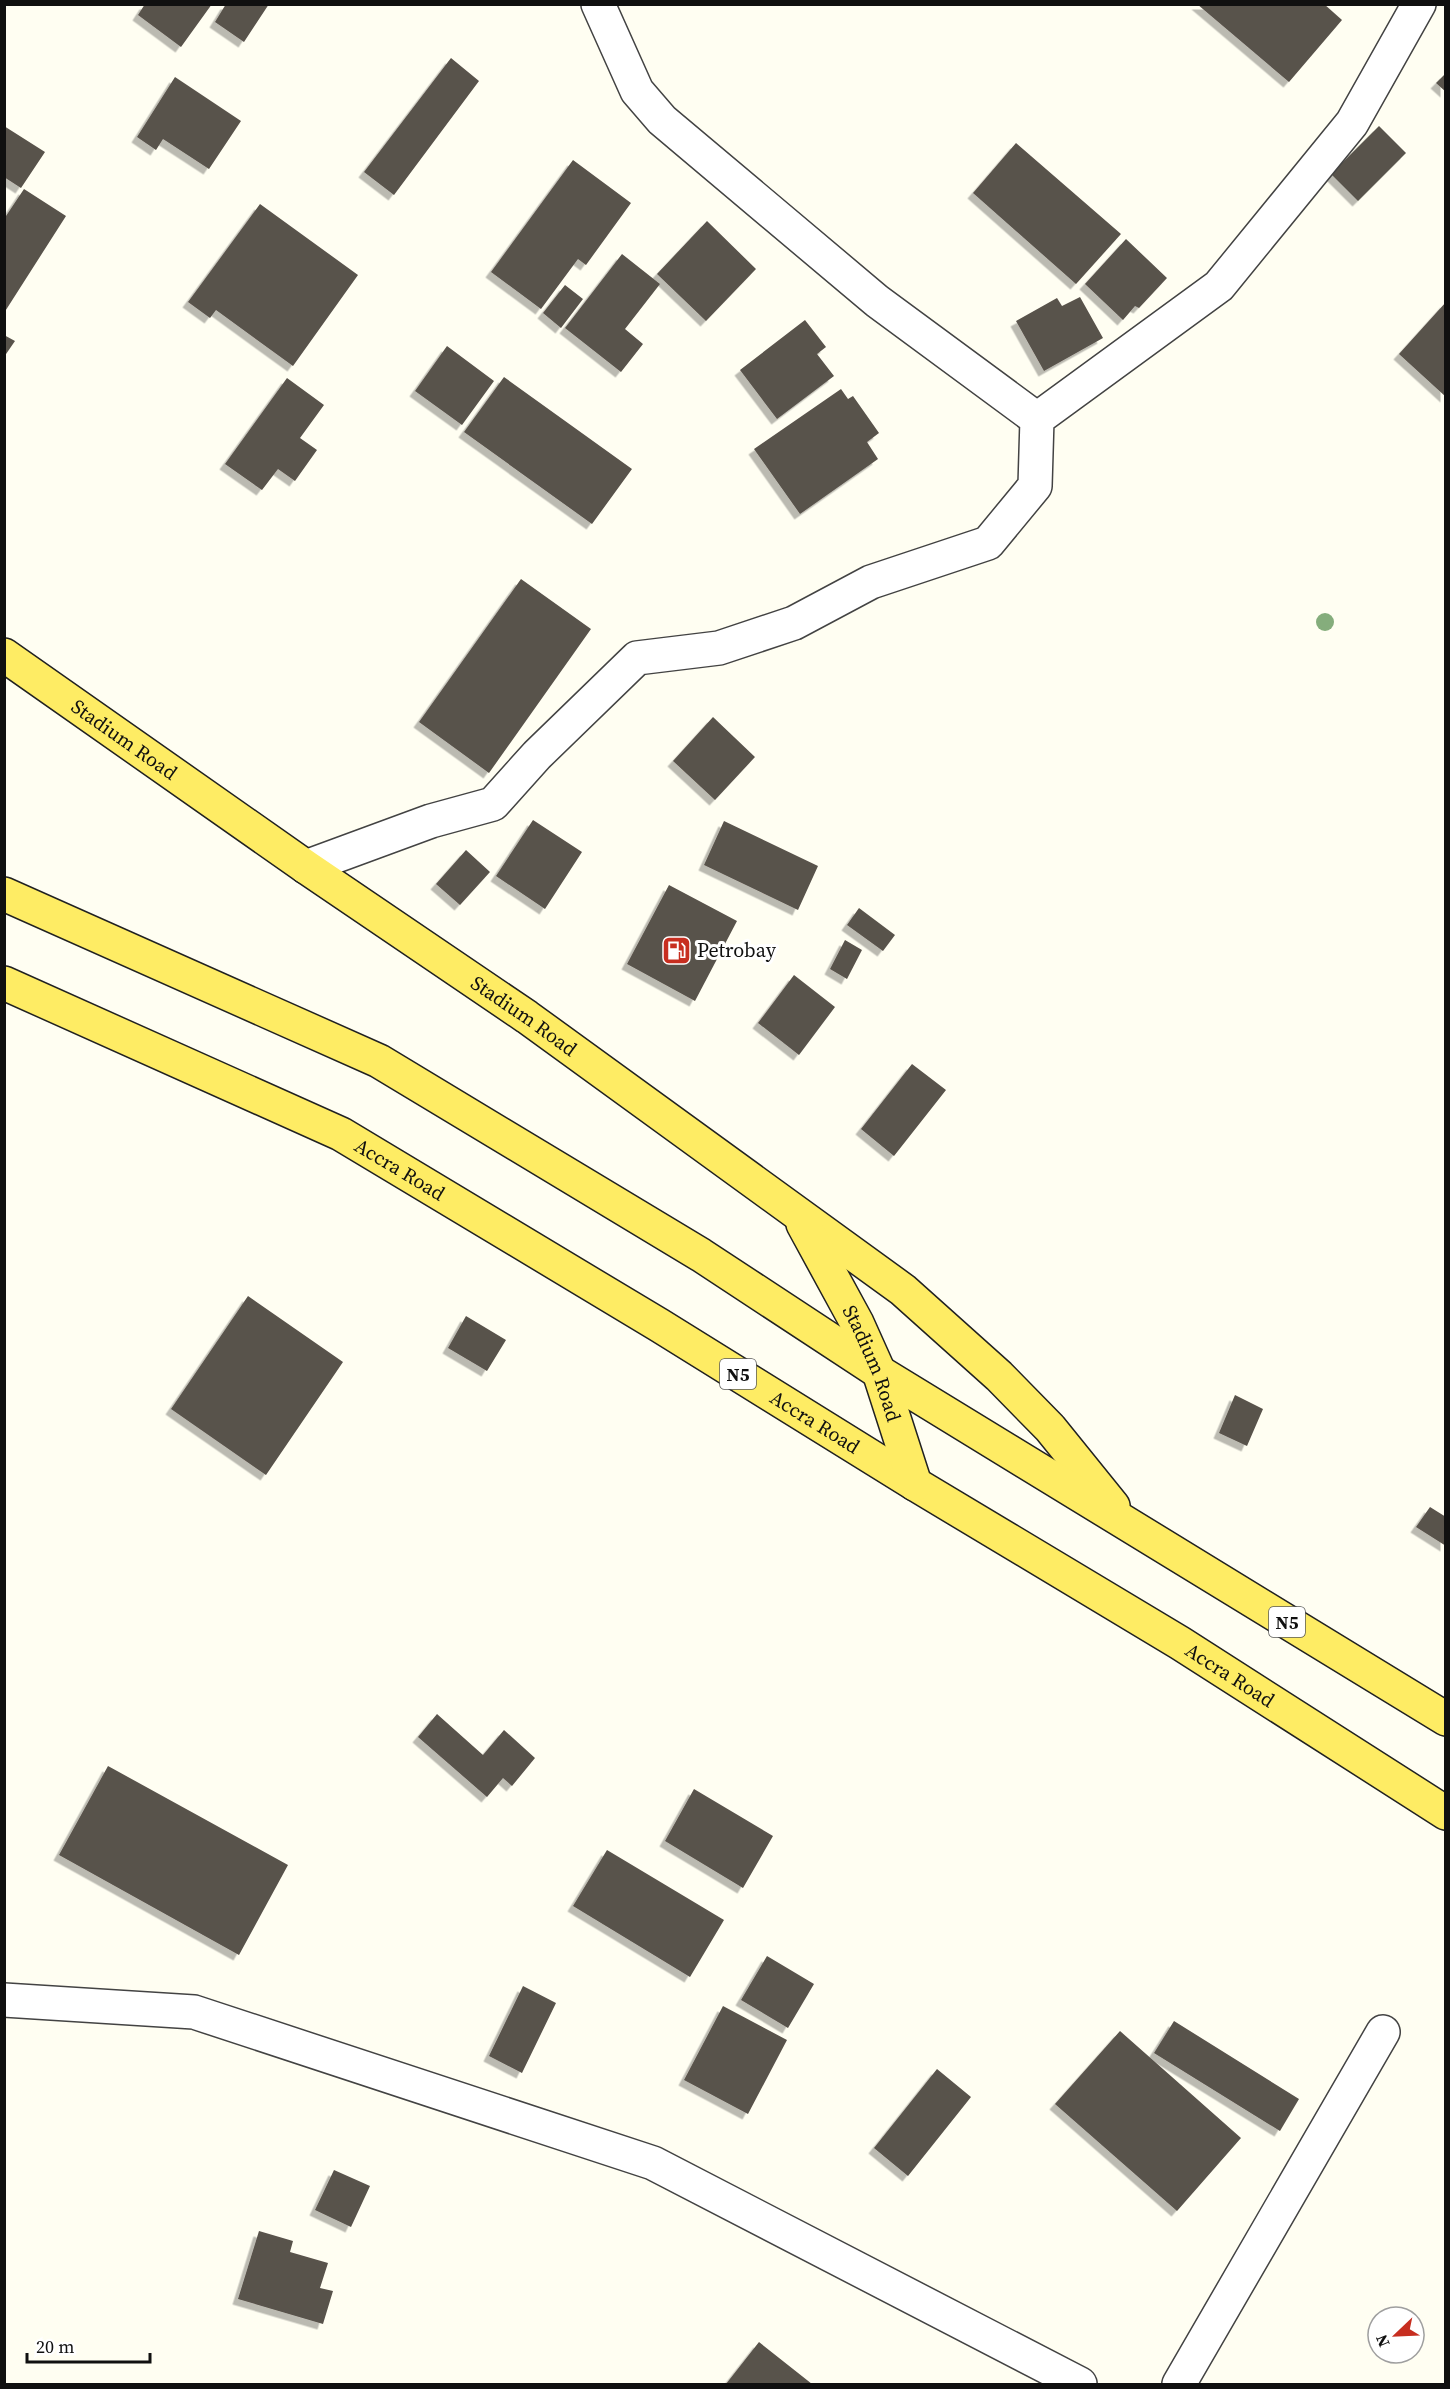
<svg xmlns="http://www.w3.org/2000/svg" width="1450" height="2389" font-family="'Source Serif 4',serif">
	<style>
		.building { fill: #59524b; filter: url(#shadow) }
		.lines { fill: none; stroke-linecap: round; stroke-linejoin: round }
		.minor-casing { stroke: #434343; stroke-width: 36 }
		.major-casing { stroke: #212121; stroke-width: 36 }
		.minor { stroke: #fff; stroke-width: 33 }
		.major { stroke: #feec64; stroke-width: 33 }
		.tree { fill: #85ad7c }
		.labels { text-anchor: middle; dominant-baseline: central; stroke-width: 6; stroke-linejoin: round; paint-order: stroke }
		.shield { fill: #fff; stroke: #585858; stroke-width: 1.5 }
		.shield-label { font-size: 18px; font-weight: bold; fill: #101010 }
		.street-label { font-size: 20px; fill: #101010; stroke: #fff }
		.poi-label { font-size: 20px; fill: #101010; stroke: #fff; text-anchor: start }
	</style>
	<defs>
		<filter id="shadow"><feDropShadow dx="-5.5" dy="5.5" stdDeviation="0" flood-color="#0004"/></filter>
	</defs>
	<rect width="100%" height="100%" fill="#fffef2"/>
	<path class="building" d="M145,4h67l-31,43 -43,-32z
		M226,4h43l-25,38 -29,-20z
		M1197,4h127l18,16 -53,62z
		M451,58l28,23 -85,114 -30,-23z
		M1446,73v19l-10,-9z
		M175,77l66,44 -32,48 -46,-30 -7,11 -19,-13z
		M4,126l41,26 -24,36 -17,-11z
		M1379,126l27,27 -48,48 -27,-27z
		M1016,143l105,91 -45,50 -103,-91z
		M573,160l58,43 -45,62 -8,-6 -37,50 -50,-37z
		M24,189l42,27 -62,97v-94z
		M260,204l98,71 -65,91 -77,-56 -6,8 -22,-16z
		M707,221l49,48 -50,52 -49,-47z
		M1126,239l41,39 -28,30 -4,-2 -12,14 -38,-36z
		M622,254l38,30 -35,45 18,15 -22,28 -56,-44z
		M565,285l18,14 -22,29 -18,-15z
		M1080,297l23,41 -59,33 -28,-50 41,-23 5,8z
		M1446,302v95l-47,-43z
		M805,320l21,27 -9,7 17,22 -57,43 -37,-49z
		M4,335l11,6 -11,16z
		M447,346l47,35 -32,44 -47,-34z
		M504,377l128,92 -40,55 -128,-92z
		M287,378l37,27 -24,33 17,12 -22,31 -17,-12 -16,21 -37,-26z
		M841,389l7,10 5,-3 26,37 -12,9 11,17 -78,55 -46,-65z
		M521,579l70,50 -102,144 -70,-51z
		M713,717l42,40 -40,43 -42,-39z
		M533,820l49,32 -37,57 -49,-33z
		M724,821l94,45 -20,44 -94,-45z
		M466,850l24,22 -30,33 -24,-21z
		M669,885l68,36 -42,80 -68,-37z
		M859,908l36,27 -12,16 -36,-26z
		M845,940l17,10 -15,29 -17,-10z
		M794,975l41,32 -36,48 -41,-32z
		M912,1064l34,26 -52,66 -33,-27z
		M248,1296l95,66 -77,113 -95,-66z
		M466,1316l40,24 -19,31 -39,-23z
		M1235,1395l28,14 -16,37 -28,-13z
		M1430,1507l16,10v29l-30,-19z
		M437,1714l46,41 21,-25 31,28 -23,28 -9,-8 -16,19 -69,-60z
		M108,1766l180,99 -49,90 -180,-100z
		M694,1789l79,47 -30,52 -78,-47z
		M607,1850l117,70 -34,57 -117,-71z
		M767,1956l47,28 -26,44 -47,-28z
		M523,1986l33,17 -34,70 -33,-17z
		M723,2006l64,34 -39,74 -64,-34z
		M1174,2021l125,78 -19,32 -126,-78z
		M1120,2031l121,107 -64,73 -122,-107z
		M937,2069l34,28 -63,79 -34,-28z
		M334,2170l36,16 -19,41 -36,-17z
		M259,2231l34,10 -3,11 38,11 -8,25 13,3 -10,33 -85,-25z
		M759,2342l53,42h-86z"/>
	<g class="lines">
		<defs>
			<path id="minor" d="M598,4l39,87 25,29 215,181 160,118
				M1037,419l182,-133 133,-163 67,-119
				M306,867l125,-46 62,-17 44,-49 100,-97 82,-10 75,-25 77,-41 117,-39 47,-57 2,-67
				M4,2000l190,12 459,151 427,221
				M1179,2384l204,-352"/>
			<g id="major">
				<path id="s1" d="M4,655l302,212 221,150 376,273 96,86 51,52 63,78"/>
				<path d="M4,894l375,167 322,194 178,117 567,347"/>
				<path id="s2" d="M4,983l337,151 318,191 256,159 265,159 266,170"/>
				<path id="s3" d="M803,1224l54,99 22,49 36,112"/>
			</g>
		</defs>
		<use href="#minor" class="minor-casing"/>
		<use href="#major" class="major-casing"/>
		<use href="#minor" class="minor"/>
		<use href="#major" class="major"/>
	</g>
	<circle class="tree" cx="1325" cy="622" r="9"/>
	<defs>
		<symbol id="fuel-square" viewBox="-11 -11 22 22"><rect x="-9" y="-9" width="18" height="18" rx="4" fill="#c72e20" stroke="#fff"/><path d="M-5.5-6h7V0h2V4h1.3V-2.5L3-4.5l.8-.8L6-3V5H2.5V1h-1V6h-7ZM-4.2-4.7v3.2H.2V-4.7Z" fill="#fff"/></symbol>
	</defs>
	<g fill-rule="evenodd">
		<use href="#fuel-square" x="660" y="934" width="33" height="33"/>
	</g>
	<g class="labels">
		<g class="shield">
			<rect x="720" y="1359" width="36" height="30" rx="4.5"/>
			<rect x="1269" y="1607" width="36" height="30" rx="4.5"/>
		</g>
		<g class="shield-label">
			<text x="738" y="1374">N5</text>
			<text x="1287" y="1622">N5</text>
		</g>
		<g class="street-label">
			<text stroke="none"><textPath href="#s1" startOffset="147">Stadium Road</textPath></text>
			<text stroke="none"><textPath href="#s1" startOffset="633">Stadium Road</textPath></text>
			<text stroke="none"><textPath href="#s2" startOffset="438">Accra Road</textPath></text>
			<text stroke="none"><textPath href="#s3" startOffset="156">Stadium Road</textPath></text>
			<text stroke="none"><textPath href="#s2" startOffset="924">Accra Road</textPath></text>
			<text stroke="none"><textPath href="#s2" startOffset="1410">Accra Road</textPath></text>
		</g>
		<g class="poi-label">
			<text x="697" y="950">Petrobay</text>
		</g>
	</g>
	<rect width="1450" height="2389" fill="none" stroke="#101010" stroke-width="12"/>
	<g transform="translate(1396 2335) rotate(247)"><circle r="28" fill="#ffffff" stroke="#9f9f9f" stroke-width="1.5"/>
	<path d="M0-4.5L10 22L0 15L-10 22Z" fill="#c72e20"/>
	<text y="-9" font-size="16" font-weight="bold" text-anchor="middle" fill="#101010">N</text>
	</g>
	<path d="M27 2353v9h123v-9" fill="none" stroke="#101010" stroke-width="3"/>
	<text x="36" y="2353" font-size="18" fill="#101010" stroke="#ffffff" stroke-width="4.5" paint-order="stroke">20 m</text>
</svg>
